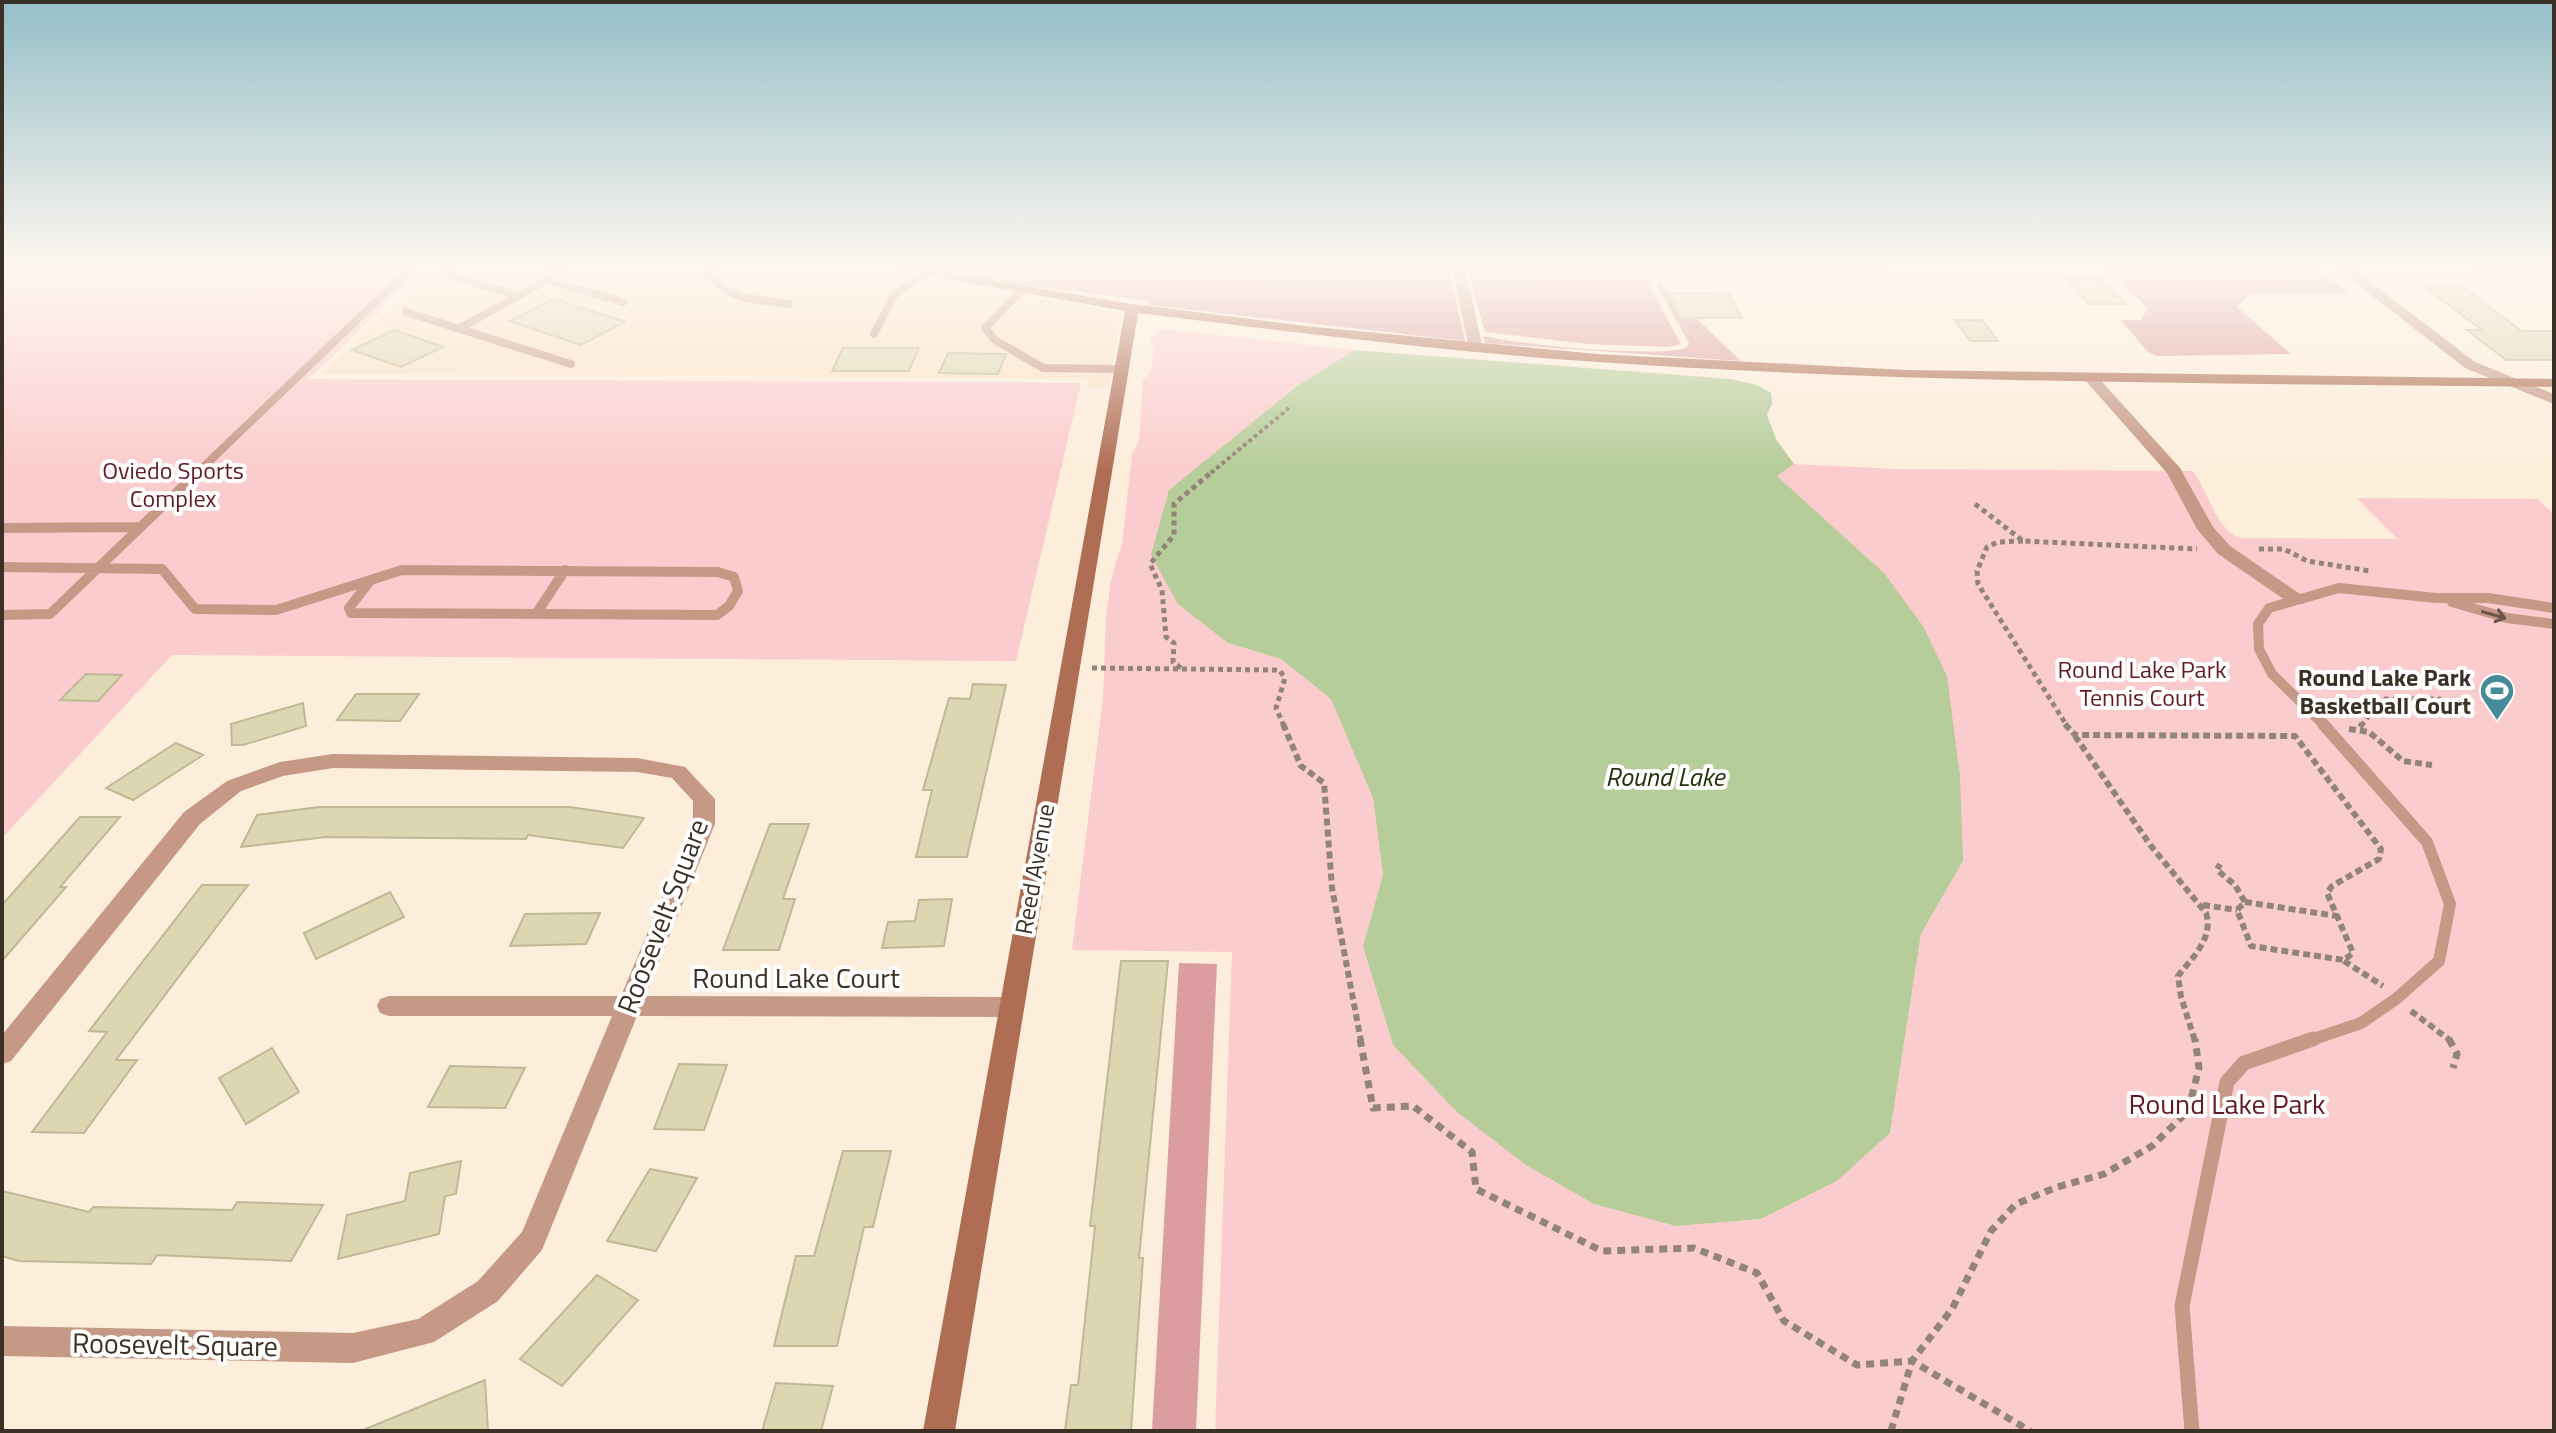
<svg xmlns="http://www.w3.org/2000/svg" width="2556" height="1433" font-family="'Titillium Web',sans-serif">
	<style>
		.built { fill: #fae1c5 }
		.green { fill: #fbccce }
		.forest { fill: #db9da0 }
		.water { fill: #b6cc99 }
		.building { fill: #ddd6b2; stroke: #bfb996; stroke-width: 2 }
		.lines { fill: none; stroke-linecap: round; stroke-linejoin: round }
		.path-far3 { stroke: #928577; stroke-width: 4; stroke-dasharray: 4 3; stroke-linecap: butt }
		.path-far2 { stroke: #928577; stroke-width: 5; stroke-dasharray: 5 4; stroke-linecap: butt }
		.path-far1 { stroke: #928577; stroke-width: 6; stroke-dasharray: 7 4; stroke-linecap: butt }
		.path { stroke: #928577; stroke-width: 7; stroke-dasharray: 8 6; stroke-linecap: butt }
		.lane-far3 { stroke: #c69987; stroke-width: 8 }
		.lane-far2 { stroke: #c69987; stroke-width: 10 }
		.lane-far1 { stroke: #c69987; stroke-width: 12 }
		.lane { stroke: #c69987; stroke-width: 15 }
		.street { fill: #c69987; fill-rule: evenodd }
		.secondary { fill: #af6e54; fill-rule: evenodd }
		.oneway { stroke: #6b5547 }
		.labels { text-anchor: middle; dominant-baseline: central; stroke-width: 8; stroke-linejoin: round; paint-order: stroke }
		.park-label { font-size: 24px; fill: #621925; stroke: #fff }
		.poi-label { font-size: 24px; font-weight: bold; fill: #3a3025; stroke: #fff; text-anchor: end }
		.street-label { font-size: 24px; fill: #3a3025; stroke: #fff }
		.water-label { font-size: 26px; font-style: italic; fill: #222f09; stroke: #fff }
		.near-street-label { font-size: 28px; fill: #3a3025; stroke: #fff }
		.near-park-label { font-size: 28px; fill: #621925; stroke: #fff }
	</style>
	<rect width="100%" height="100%" fill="#fdeddb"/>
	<path class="built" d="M431,269h444l91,19 156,24 -14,76h-20l1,-7 -7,-3 -761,-4z"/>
	<path class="green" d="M2,269h422l-115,110 772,4 -65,278 -844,-6 -170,183z
		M1161,329l194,21 -58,36 -128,104 59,153 53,16 50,39 42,100 10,77 -20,72 313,279 85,-7 76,-38 53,-48 31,-199 42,-73 -79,-288 -108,-97 18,-12 100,5 299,2c15,20 22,56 46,67l158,1 -40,-41 180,1 17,15v917h-1339l17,-479 -160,-2 31,-252 3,-81 5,-38 11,-35 10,-90 7,-13 4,-61 8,-10 3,-22 -5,-9z"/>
	<path class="forest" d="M926,269h523l16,72 -316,-36v-4l-180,-23z
		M1467,269h462l-87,2 -14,6 -177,1 -3,5 33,61 -12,3 -81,-3 -103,-12z
		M2108,269h211l29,24h-98l-13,14 54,47 -135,2 -9,-5 -26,-31h20l6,-12z
		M1658,282l83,79 -256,-18 -2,-7c39,9 167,22 203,12l3,-5 -33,-59z
		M1179,963l38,1 -21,467h-44z"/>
	<path class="water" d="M1355,350l375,29 27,6 14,8 1,11 -5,11 9,24 18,25 -17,12 107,97 39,53 24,50 13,100 3,85 -42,73 -31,199 -53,48 -76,38 -85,7 -82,-22 -68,-39 -69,-53 -64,-67 -30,-99 20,-71 -10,-77 -42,-99 -50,-40 -53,-16 -50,-39 -27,-49 18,-65 128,-104z"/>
	<path class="building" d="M2066,279h36l24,25h-37z
		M2426,288h38l58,43h32v29h-48l-39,-30h15z
		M1669,293l60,1 13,24h-62z
		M554,299l44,14 27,9 -44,23 -72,-24z
		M1955,320h27l16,21h-28z
		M394,330l6,2 43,15 -42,20 -49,-17z
		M843,348h76l-10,23h-77z
		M948,353l56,1h2l-8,20 -59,-1z
		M86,674l36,1 -24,26 -38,-1z
		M973,684l33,1 -39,172h-51l16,-67h-9l26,-92 21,1z
		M356,694h63l-19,27 -63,-1z
		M303,703l3,23 -63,19h-11l-1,-21z
		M176,743l27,12 -70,45 -27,-12z
		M319,807h251l74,11 -21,30 -95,-13 -2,4 -200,-2 -85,10 16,-32z
		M80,817h40l-60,70h6l-64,74v-56z
		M770,824h39l-26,75h12l-16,51h-56z
		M202,885h46l-132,175h21l-53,73 -52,-1 75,-100 -18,-1z
		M390,892l14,25 -88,42 -12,-26z
		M952,899l-8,47 -62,2 6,-26 27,-1 4,-21z
		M600,913l-14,31 -76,2 15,-32z
		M1121,961h47l-29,297h4l-12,173h-66l6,-46h7l17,-159h-5z
		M272,1048l27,44 -53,32 -27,-46z
		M679,1064l48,1 -23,65 -50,-1z
		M450,1066l75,2 -20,40 -77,-1z
		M843,1151h48l-18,76h-9l-27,119h-63l22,-90h18z
		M461,1161l-5,33 -11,2 -6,38 -101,25 9,-44 58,-14 5,-28z
		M650,1169l47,9 -41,73 -49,-10z
		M2,1191l87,21 4,-5 139,3 5,-8 86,3 -32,56 -134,-6 -6,9 -132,-3 -17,-5z
		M597,1275l41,25 -76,86 -42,-27z
		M485,1380l3,51h-125v-1z
		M776,1383l57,3 -12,45h-59z"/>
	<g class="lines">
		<path class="path-far3" d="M1211,473l78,-65"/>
		<path class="path-far2" d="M1975,504l48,37 174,8
			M2023,541l-25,1 -11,5 -10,24 1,13 89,142
			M2259,549h25l23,12 63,10
			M1092,668l187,2 6,8 -9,30 8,18
			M1181,668l-8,-6 1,-19 -8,-6 -4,-47 -12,-26 24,-29v-31l39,-33
			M2361,726l21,-27h59"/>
		<path class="path-far1" d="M1283,724l18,42 23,17 8,105 29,153
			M2065,724l10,11 220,1 86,113 -2,10 -47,27 -5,7 26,60 -9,7 -93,-14 -14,-36 8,-8 -10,-17 -18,-15 3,-6
			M2360,727l2,-3
			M2349,729l20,3 34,29 29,4
			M2075,736l76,110 55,67c8,25 -14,45 -28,63l3,21 14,44
			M2245,902l92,14
			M2203,905l34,5
			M2344,961l39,25
			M2411,1011l40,30"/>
		<path class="path" d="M1360,1039l13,69 40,-2 59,46 4,37 126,62 92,-3 63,25 27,48 73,44 55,-4 118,70
			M2449,1039l8,15 -4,14
			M1891,1431l21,-70 40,-52 39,-78 25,-27 41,-17 47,-13 48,-28 36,-35 11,-43 -4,-29"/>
		<path class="lane-far3" d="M711,269l-3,5c20,26 51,26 81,30
			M444,273l74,23
			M547,280l76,22
			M1021,291l-36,37 10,12 48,28 78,1
			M406,312l165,52
			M460,328l87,-48 11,-11
			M874,334l20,-39 31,-21
			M197,473l213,-204"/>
		<path class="lane-far2" d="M2,528l139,-1
			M2,567l160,2 33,40 81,1 126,-40 316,2 16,5 4,14 -9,15 -12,9 -366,-2 -2,-5 21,-27
			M2452,602l55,16 47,6
			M536,614l29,-44
			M2,615l48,-1 149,-143
			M2325,726l-53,-52 -13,-25 -1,-25 11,-16 70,-20 97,10h52l66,10"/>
		<path class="lane-far1" d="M2308,1041l53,-18 35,-24 43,-38 11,-57 -23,-62 -104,-118"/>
		<path class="lane" d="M2192,1431l-10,-125 45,-224 17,-19 69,-24"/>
		<path class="street" d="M1452,269h13l18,79 -2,3h-10l-2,-3z
			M2338,269h15l122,93 79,32v10l-89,-36z
			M2472,269h82v5l-76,-1z
			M2090,373l5,1 85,94 33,59 17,19 73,50 3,4 -3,4h-12l-73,-50 -21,-25 -30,-56 -82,-93 -2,-3z
			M333,754l304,4 48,9 30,32v25l-70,172 365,1 9,3 3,7 -3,7 -9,3 -373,-1 -95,234 -44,51 -64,41 -81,21 -351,-7v-30l351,7 65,-14 60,-38 44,-49 90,-216h-223l-9,-3 -3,-7 3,-7 9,-3h232l72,-172v-23l-21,-23 -35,-6 -304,-4 -50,8 -42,15 -41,33 -189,237 -9,3v-29l182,-223 43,-31 53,-19z"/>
		<path class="secondary" d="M894,269h32l206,35 173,22 292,28 310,16 647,9v8c-318,-4 -637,-3 -955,-25 -154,-10 -308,-30 -461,-49l-183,1118h-32l202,-1120z"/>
	</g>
	<defs><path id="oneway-shaft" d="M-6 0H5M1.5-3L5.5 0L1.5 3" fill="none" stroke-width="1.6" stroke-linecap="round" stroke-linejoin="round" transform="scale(2)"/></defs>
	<use class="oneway" href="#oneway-shaft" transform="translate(2494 615) rotate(16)"/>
	<linearGradient id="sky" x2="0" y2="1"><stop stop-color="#94bec8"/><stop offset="0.57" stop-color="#fef7ef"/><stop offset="1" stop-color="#fef7ef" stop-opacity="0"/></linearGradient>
	<rect width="2556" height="470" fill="url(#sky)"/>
	<defs>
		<symbol id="stadium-pin" viewBox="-11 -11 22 30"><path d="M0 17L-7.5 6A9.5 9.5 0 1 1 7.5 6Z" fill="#468c98" stroke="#fff"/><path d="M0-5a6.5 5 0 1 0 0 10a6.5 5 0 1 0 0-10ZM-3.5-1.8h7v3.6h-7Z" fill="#fff"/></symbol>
	</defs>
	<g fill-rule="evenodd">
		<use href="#stadium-pin" x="2477" y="671" width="40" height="54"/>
	</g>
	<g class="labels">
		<g class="park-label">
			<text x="173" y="470">Oviedo Sports<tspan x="173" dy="28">Complex</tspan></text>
			<text x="2142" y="669">Round Lake Park<tspan x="2142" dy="28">Tennis Court</tspan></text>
		</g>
		<g class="poi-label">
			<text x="2471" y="677">Round Lake Park<tspan x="2471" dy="28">Basketball Court</tspan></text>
		</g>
		<g class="street-label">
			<text transform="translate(1034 869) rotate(-80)">Reed Avenue</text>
		</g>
		<g class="water-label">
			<text x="1665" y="776">Round Lake</text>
		</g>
		<g class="near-street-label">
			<text transform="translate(662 916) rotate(-69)">Roosevelt Square</text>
			<text x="796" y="977">Round Lake Court</text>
			<text transform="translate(175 1344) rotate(1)">Roosevelt Square</text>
		</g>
		<g class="near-park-label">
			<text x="2227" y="1103">Round Lake Park</text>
		</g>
	</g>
	<rect width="2556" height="1433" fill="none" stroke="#3a3025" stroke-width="8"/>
</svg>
